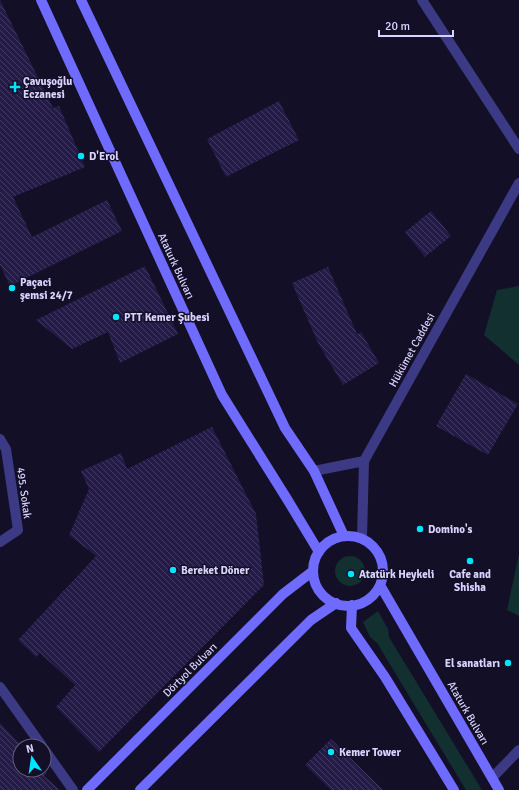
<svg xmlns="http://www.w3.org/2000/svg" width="519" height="790" font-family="Signika,sans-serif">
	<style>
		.green { fill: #12302f }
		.building { fill: url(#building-back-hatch) }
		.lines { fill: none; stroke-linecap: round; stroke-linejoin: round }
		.minor { stroke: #3d3a85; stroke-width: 10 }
		.tertiary { stroke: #3d3a85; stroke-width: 10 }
		.secondary { stroke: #6f6bff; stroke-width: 10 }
		.poi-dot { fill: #00e5ff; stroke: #130f26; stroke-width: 1.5 }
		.labels { text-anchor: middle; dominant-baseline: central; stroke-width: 3; stroke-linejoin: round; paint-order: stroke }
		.poi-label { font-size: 11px; font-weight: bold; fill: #d9d4ff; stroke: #130f26; text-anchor: start }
		.street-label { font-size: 11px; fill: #d9d4ff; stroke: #130f26 }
	</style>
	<defs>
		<pattern id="building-back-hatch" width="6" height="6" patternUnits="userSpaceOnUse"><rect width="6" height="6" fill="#241b47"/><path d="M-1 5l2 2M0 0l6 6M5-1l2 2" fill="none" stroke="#433b63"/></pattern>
	</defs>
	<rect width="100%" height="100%" fill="#130f26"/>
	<path class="green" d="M519,286v79l-35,-30 13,-45z
		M519,554v62l-12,-6z
		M335 571a15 15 0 1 1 30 0a15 15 0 1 1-30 0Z
		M378,611l10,18 1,8 93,153h-16l-89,-147 -7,-6 -7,-15z"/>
	<path class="building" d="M0,0l53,108 6,-2 26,61 -72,30 19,40 75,-37 15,31 -112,55 -10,-21z
		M279,101l20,39 -73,37 -19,-38z
		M431,211l20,25 -26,21 -20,-25z
		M145,266l33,68 -58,29 -12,-31 -36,17 -36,-29z
		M328,267l29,67 4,-2 18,31 -36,22 -25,-42 -26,-60z
		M466,374l52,30 -30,51 -52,-29z
		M212,427l44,87 8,71 -165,167 -43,-45 19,-22 -35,-32 -4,4 -18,-17 78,-84 -27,-21 20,-46 -8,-18 40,-18 6,16z
		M0,723l22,23h-2v24h24l3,3 -3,3 16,14h-60z
		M331,739l52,51h-52l-26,-25z"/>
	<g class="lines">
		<path class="minor" d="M422,0l97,149
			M0,439l6,10 12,81 -18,12
			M0,687l42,59
			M44,749l29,41
			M492,778l27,-28"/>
		<path class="tertiary" d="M314,471l50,-10
			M362,538l2,-77 155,-278"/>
		<path class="secondary" d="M41,0l181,395 65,104 32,53
			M81,0l204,428 29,43 30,65
			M313 571a35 35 0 1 1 70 0a35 35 0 1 1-70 0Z
			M380,585l119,205
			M352,605l-1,23 34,49 69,113
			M87,790l196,-196 30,-23
			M140,790l171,-170 25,-17"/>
	</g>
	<g class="poi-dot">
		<path d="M13 81h4v4h4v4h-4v4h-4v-4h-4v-4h4z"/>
		<circle cx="81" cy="156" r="4"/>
		<circle cx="12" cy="288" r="4"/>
		<circle cx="116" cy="317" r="4"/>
		<circle cx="420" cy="529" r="4"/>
		<circle cx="470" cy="561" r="4"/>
		<circle cx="173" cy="570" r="4"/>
		<circle cx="351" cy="574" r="4"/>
		<circle cx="508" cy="663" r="4"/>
		<circle cx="331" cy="752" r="4"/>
	</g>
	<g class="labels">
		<g class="poi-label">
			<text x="23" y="81">Çavuşoğlu<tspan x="23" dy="13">Eczanesi</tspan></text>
			<text x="89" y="156">D'Erol</text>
			<text x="20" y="282">Paçaci<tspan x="20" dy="13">şemsi 24/7</tspan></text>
			<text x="124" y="317">PTT Kemer Şubesi</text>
			<text x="428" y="529">Domino's</text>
			<text x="181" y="570">Bereket Döner</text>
			<text x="359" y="574">Atatürk Heykeli</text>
			<text x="470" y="574" text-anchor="middle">Cafe and<tspan x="470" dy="13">Shisha</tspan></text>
			<text x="500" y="663" text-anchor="end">El sanatları</text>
			<text x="339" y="752">Kemer Tower</text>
		</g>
		<g class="street-label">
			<text transform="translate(176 266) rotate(65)">Ataturk Bulvarı</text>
			<text transform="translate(412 350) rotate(-61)">Hükümet Caddesi</text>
			<text transform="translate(24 493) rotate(82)">495. Sokak</text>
			<text transform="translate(190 670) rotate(-45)">Dörtyol Bulvarı</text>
			<text transform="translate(468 713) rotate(60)">Ataturk Bulvarı</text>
		</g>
	</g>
	<g transform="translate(32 758) rotate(347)"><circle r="19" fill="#130f26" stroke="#625e7d"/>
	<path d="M0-3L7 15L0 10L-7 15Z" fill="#00e5ff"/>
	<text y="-6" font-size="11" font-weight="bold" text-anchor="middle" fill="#d9d4ff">N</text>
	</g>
	<path d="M379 30v6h74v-6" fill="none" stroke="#d9d4ff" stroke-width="2"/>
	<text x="385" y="30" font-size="12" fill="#d9d4ff" stroke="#130f26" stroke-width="3" paint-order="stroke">20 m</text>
</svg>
